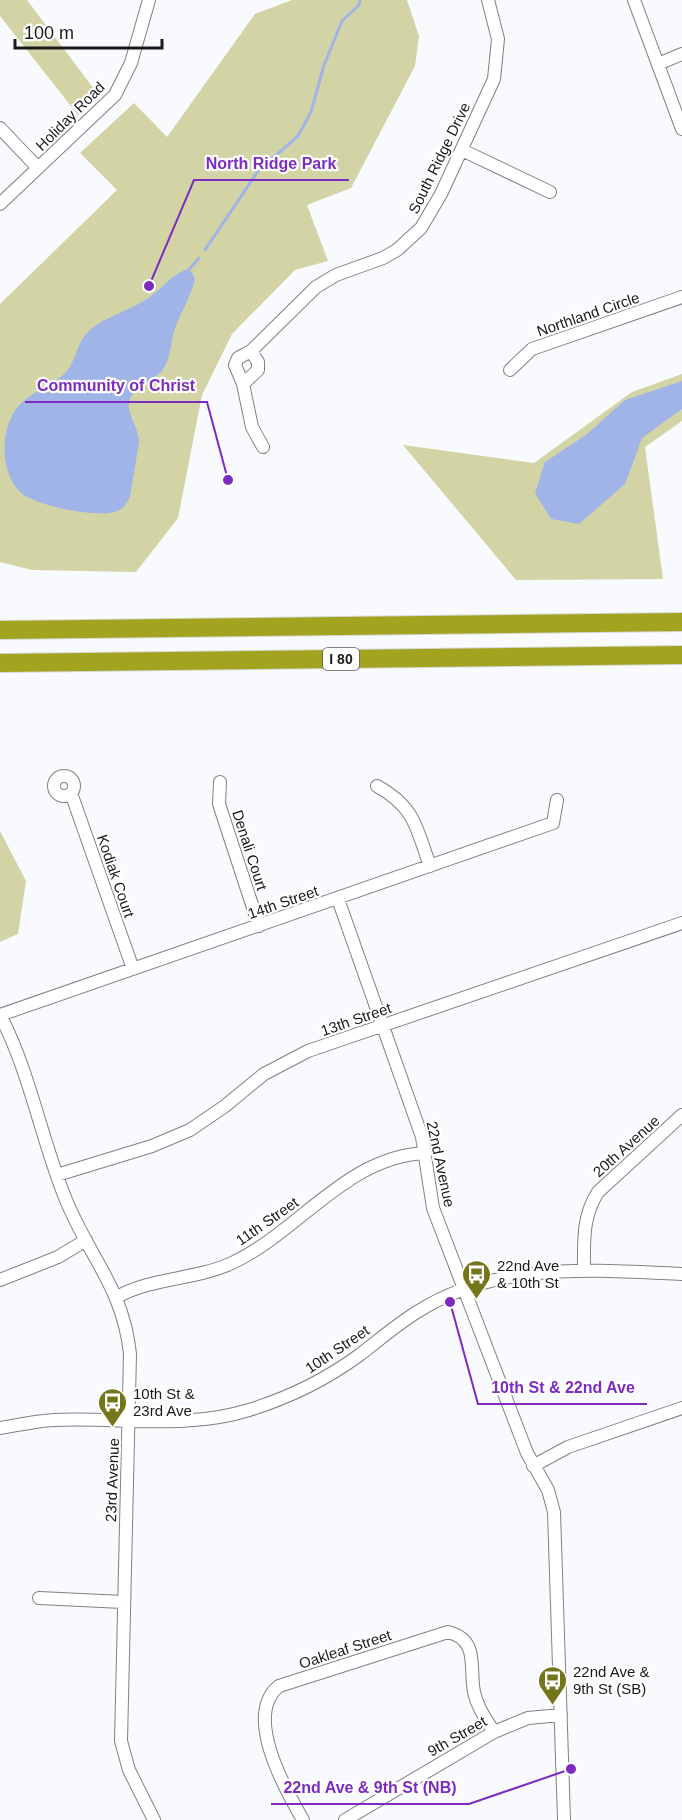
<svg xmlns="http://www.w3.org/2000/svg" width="682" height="1820" font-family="Arial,sans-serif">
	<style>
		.green { fill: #d2d4a5 }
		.water { fill: #a1b4e8 }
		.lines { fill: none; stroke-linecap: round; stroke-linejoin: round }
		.stream { stroke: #a1b4e8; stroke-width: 3 }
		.minor-casing { stroke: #808184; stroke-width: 14 }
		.highway-casing { stroke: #d6d6d6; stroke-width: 20 }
		.minor { stroke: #fff; stroke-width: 12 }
		.highway { stroke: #a2a31f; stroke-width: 18 }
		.labels { text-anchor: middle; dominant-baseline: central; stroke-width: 4.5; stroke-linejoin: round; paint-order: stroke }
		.shield { fill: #fff; stroke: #5e5f5f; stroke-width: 1.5 }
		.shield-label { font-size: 14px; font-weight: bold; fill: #191a1b }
		.street-label { font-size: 15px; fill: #191a1b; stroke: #fff }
		.poi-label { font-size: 15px; fill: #191a1b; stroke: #fff; text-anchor: start }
		.leader { fill: none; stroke: #7b2cbf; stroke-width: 2 }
		.callout-dot { fill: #7b2cbf; stroke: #fff; stroke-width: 2 }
		.callout-label { font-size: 16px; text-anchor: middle; font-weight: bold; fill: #7b2cbf; stroke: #fff; stroke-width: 4.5; stroke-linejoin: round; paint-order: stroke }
	</style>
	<rect width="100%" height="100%" fill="#f8fafd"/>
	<path class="green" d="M0,0h27l73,97 -22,18 -78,-99z
		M292,0h115l12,36 -4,30 -64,122 -44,17 21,56 -33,9 -63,64 -30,61 -24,123 -42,54 -104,-2 -32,-8v-258l117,-114 -37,-37 54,-50 33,34 88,-123z
		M682,374v47l-37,26 18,132 -147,1 -113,-135 131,18 98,-71z
		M0,831l26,50 -8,53 -18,8z"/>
	<path class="water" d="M185,270l7,2 3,8c-5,18 -15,34 -21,51 -4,14 -3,28 -12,40 -10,11 -29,15 -33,31 -2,13 10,26 10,40l-9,55c-3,6 -6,11 -12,14 -18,8 -81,-5 -97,-18 -21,-20 -21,-61 -5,-84 13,-17 34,-21 48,-35 10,-9 12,-25 19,-36 14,-20 43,-25 62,-38 14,-8 25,-24 40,-30z
		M682,381v28l-40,29 -17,46 -46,40 -28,-5 -16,-26 10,-31 41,-27 39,-35z"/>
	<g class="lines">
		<path class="stream" d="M205,250l53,-79 40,-35 13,-24 13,-47 18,-44 17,-16 1,-5
			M188,271l11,-13"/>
		<defs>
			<path id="minor" d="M634,0l48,129
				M658,64l24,-10
				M0,128l38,40
				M462,150l88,42
				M0,204l115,-109 16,-32 18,-63
				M251,351l65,-64 20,-12 47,-17 14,-8 24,-22 20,-34 53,-115 4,-40 -10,-39
				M251,351l7,11v8l-15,14 -8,-19 3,-7z
				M510,370l22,-21 150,-52
				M243,384l9,43 11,20
				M54 786a10 10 0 1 1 20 0a10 10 0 1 1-20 0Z
				M220,782l-1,22 40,122
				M377,786c38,21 39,41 53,80
				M71,793l62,176
				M338,899l84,238 11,71 94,245 21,37 6,22 10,308
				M57,1175l95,-29 38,-16 35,-24 39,-32 44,-23 374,-128
				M584,1271c0,-29 -2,-54 14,-79l84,-77
				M0,1280l58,-23 28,-17
				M117,1297c36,-20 78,-17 115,-34 68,-32 114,-106 193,-110
				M0,1428c18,-3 36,-7 54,-8 65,-3 131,10 195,-10 39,-12 76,-30 109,-54 20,-15 38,-31 59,-44 81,-51 173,-42 265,-38
				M533,1466l35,-19 114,-39
				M39,1598l84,4
				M154,1820l-25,-50 -8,-29 9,-387c-7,-68 -43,-99 -66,-159 -23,-58 -35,-125 -64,-180l553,-192 4,-23
				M303,1820c-18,-31 -60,-105 -24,-134l169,-54c32,8 21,36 26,60 3,15 12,27 20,40
				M345,1820l149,-88 34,-14 33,-3"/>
			<path id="highway" d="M0,630l682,-8
				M0,663l682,-8"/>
		</defs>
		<use href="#minor" class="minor-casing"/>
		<use href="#highway" class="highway-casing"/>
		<use href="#minor" class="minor"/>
		<use href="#highway" class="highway"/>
	</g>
	<defs>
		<symbol id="bus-pin" viewBox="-11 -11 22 30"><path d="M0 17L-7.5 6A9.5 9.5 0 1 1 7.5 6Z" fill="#75761c" stroke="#fff"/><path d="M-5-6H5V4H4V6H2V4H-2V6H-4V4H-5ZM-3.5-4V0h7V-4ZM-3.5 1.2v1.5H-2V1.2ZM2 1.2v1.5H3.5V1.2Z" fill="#fff"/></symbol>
	</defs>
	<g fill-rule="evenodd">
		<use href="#bus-pin" x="460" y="1258" width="33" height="45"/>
		<use href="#bus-pin" x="96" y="1386" width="33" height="45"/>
		<use href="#bus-pin" x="536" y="1664" width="33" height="45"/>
	</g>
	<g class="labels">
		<rect class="shield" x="323" y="648" width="36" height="22" rx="4.5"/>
		<g class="shield-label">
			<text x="341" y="659">I 80</text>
		</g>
		<g class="street-label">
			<text transform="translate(70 116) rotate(-45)">Holiday Road</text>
			<text transform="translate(439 158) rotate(-64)">South Ridge Drive</text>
			<text transform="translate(588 314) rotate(-19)">Northland Circle</text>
			<text transform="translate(250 850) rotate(72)">Denali Court</text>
			<text transform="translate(116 876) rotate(71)">Kodiak Court</text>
			<text transform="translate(283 902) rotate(-19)">14th Street</text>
			<text transform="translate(356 1019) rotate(-19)">13th Street</text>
			<text transform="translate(626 1146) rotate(-42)">20th Avenue</text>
			<text transform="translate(441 1164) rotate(78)">22nd Avenue</text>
			<text transform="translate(267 1221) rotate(-35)">11th Street</text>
			<text transform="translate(337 1349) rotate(-34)">10th Street</text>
			<text transform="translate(112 1480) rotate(-88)">23rd Avenue</text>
			<text transform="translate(345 1649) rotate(-18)">Oakleaf Street</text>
			<text transform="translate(457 1736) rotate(-30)">9th Street</text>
		</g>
		<g class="poi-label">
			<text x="497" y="1265">22nd Ave<tspan x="497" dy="17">&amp; 10th St</tspan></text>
			<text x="133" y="1393">10th St &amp;<tspan x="133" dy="17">23rd Ave</tspan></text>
			<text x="573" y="1671">22nd Ave &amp;<tspan x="573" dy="17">9th St (SB)</tspan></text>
		</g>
	</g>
	<path class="leader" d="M149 286L194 180H349M228 480L207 402H25M450 1302L478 1404H647M571 1769L469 1804H271"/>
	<g class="callout-dot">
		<circle cx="149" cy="286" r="6"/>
		<circle cx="228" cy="480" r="6"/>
		<circle cx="450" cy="1302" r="6"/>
		<circle cx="571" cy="1769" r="6"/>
	</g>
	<g class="callout-label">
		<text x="271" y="169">North Ridge Park</text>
		<text x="116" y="391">Community of Christ</text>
		<text x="563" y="1393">10th St &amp; 22nd Ave</text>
		<text x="370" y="1793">22nd Ave &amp; 9th St (NB)</text>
	</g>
	<path d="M15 39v9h147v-9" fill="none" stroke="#191a1b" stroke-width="3"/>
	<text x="24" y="39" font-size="18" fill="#191a1b" stroke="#ffffff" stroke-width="4.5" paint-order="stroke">100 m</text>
</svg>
